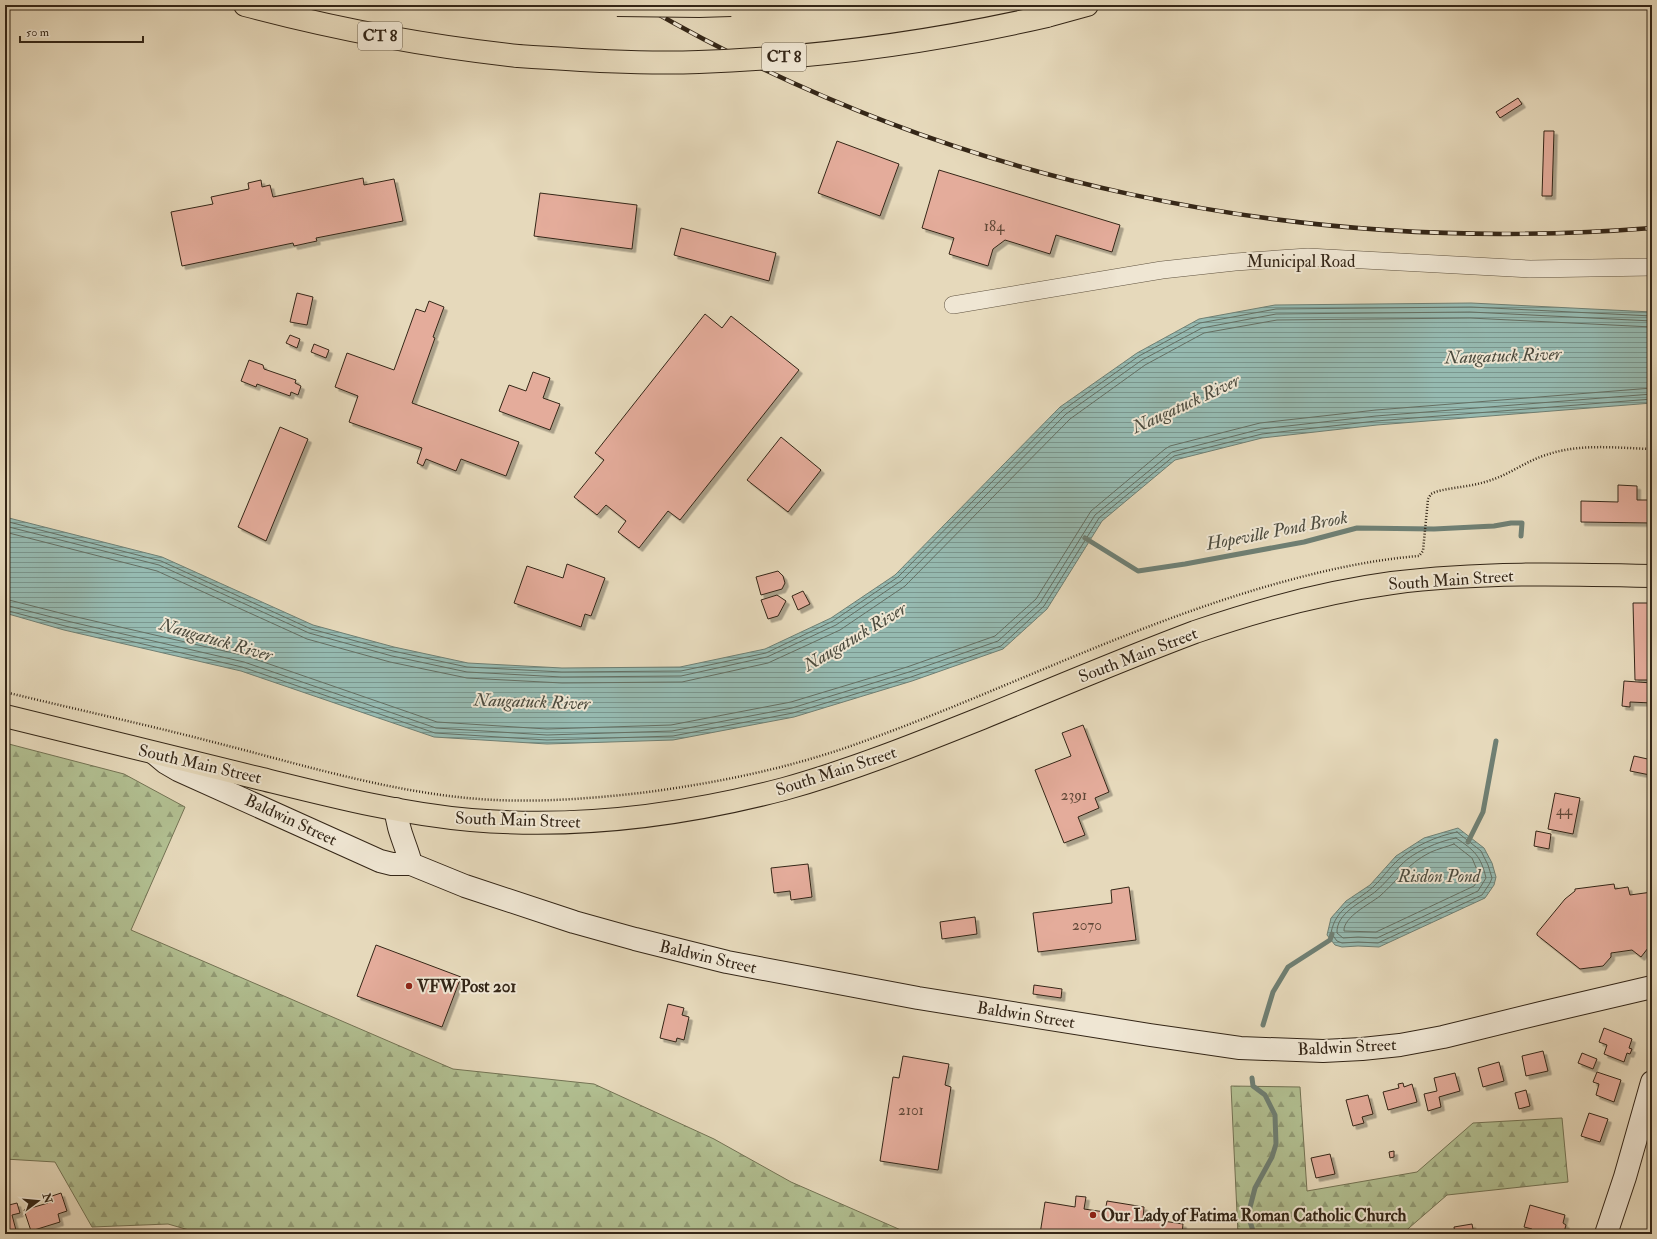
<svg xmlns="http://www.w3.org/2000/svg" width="1657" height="1239" font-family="'IM FELL Double Pica',serif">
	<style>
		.forest { fill: url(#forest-firs); stroke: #737354 }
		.water { fill: url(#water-rules); stroke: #6f7f73 }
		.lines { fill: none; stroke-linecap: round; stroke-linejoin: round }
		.shore { stroke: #657064; stroke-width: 1 }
		.stream { stroke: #6f7f73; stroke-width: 5 }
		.building { fill: #e4ac9b; stroke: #342617; filter: url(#shadow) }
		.street-casing { stroke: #605340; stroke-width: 18 }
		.secondary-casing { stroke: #342617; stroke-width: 24 }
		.primary-casing { stroke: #342617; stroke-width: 24 }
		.highway-casing { stroke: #342617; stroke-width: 24 }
		.path { stroke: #342617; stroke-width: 2.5; stroke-dasharray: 1 2; stroke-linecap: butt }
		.street { stroke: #efe6d3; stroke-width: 17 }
		.secondary { stroke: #efe6d3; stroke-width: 22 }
		.primary { stroke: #e6d9bb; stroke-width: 22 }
		.highway { stroke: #e6d9bb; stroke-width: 22 }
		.rail-casing { stroke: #342617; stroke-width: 4.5 }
		.rail { stroke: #efe6d3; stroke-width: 3; stroke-dasharray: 9; stroke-linecap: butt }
		.highway-bridge-casing { stroke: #342617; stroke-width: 24; stroke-linecap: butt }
		.highway-bridge { stroke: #e6d9bb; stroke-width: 22 }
		.poi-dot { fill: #8f2418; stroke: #efe6d3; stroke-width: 1.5 }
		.labels { text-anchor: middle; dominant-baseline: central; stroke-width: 4; stroke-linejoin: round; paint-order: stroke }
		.number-label { font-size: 15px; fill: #604838 }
		.shield { fill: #efe6d3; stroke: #6c604f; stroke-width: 1 }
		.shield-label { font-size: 16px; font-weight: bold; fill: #342617 }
		.street-label { font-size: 17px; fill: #342617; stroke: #efe6d3 }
		.poi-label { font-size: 17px; font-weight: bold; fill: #342617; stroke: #efe6d3; text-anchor: start }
		.water-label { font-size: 18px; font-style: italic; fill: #4c4b3e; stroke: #efe6d3 }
	</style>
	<defs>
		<pattern id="forest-firs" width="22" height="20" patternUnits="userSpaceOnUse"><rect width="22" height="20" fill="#b2c092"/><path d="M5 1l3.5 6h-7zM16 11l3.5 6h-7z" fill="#929c76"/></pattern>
		<pattern id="water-rules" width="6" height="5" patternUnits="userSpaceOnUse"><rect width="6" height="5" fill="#96bab1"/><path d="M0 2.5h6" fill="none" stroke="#7b978f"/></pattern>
		<filter id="shadow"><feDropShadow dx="3.5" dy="3.5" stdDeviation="0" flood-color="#0004"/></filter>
	</defs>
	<rect width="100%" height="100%" fill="#e6d9bb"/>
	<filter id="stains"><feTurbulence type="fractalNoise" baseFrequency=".005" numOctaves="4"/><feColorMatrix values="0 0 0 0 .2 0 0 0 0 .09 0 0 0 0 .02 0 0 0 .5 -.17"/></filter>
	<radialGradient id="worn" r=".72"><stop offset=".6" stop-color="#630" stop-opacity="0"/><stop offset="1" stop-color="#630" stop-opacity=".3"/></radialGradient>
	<path class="forest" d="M5,743l119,31 61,33 -54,123 322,139 141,15 120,55 77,43 119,52h-707l-35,-10 -76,3 -37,-65 -50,-3z
		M1231,1086l69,1 7,104 110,-19 56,-49 89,-5 6,64 -121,13 -45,39h-164z"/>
	<path class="water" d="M1471,303l181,9v91l-275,22 -115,13 -87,22 -73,61 -55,88 -44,40 -91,32 -118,36 -121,23 -126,4 -113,-7 -193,-66 -177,-41 -59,-17v-96l157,40 151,68 81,22 74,16 94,5 118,-1 85,-18 66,-31 64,-43 165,-168 77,-54 62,-34 76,-14z
		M1458,828l26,20 8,15 4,14 -2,8 -9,13 -106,49 -21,-1 -16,1 -7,-2 -8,-10 4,-17 15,-17 24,-16 26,-29 28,-18z"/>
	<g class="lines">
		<path class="shore" d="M5,521l156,40 150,68 82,22 74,16 95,5 119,-1 85,-18 67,-32 65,-44 165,-167 76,-54 61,-33 76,-14 195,-2 181,9
			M5,526l154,39 150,68 83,23 75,16 95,5 119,-1 86,-19 69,-32 65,-44 165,-167 76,-54 60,-32 74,-14 194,-2 182,9
			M5,532l152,39 150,68 83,23 77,16 95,5 120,-1 86,-19 72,-33 65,-44 165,-167 75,-54 59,-32 73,-13 193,-2 182,9
			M5,599l63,16 178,41 191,66 110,7 124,-4 120,-23 116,-35 88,-31 41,-37 55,-88 74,-62 5,-3 90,-23 116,-13 276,-22
			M5,605l62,16 177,41 192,66 111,7 125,-4 120,-23 117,-36 89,-31 42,-38 55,-88 77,-63 89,-23 115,-13 276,-22
			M5,610l60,16 177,41 193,66 112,7 126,-4 120,-23 118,-36 90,-31 43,-40 55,-88 75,-62 88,-22 114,-13 276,-22
			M1457,832l24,19 7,14 4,13 -2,5 -8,12 -104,48 -20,-1 -16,1 -5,-2 -6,-8c5,-26 24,-30 42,-46 9,-8 16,-19 25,-27 16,-14 39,-24 59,-28z
			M1456,838c18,12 25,18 30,40l-8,13 -101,47 -19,-1 -15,1 -6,-5c-1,-20 25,-31 38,-41 10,-8 17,-18 26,-27 12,-13 38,-24 55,-27z
			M1454,844l18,14 8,19 -6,9 -98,46 -32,-1c-1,-14 26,-27 36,-35 18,-16 28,-33 51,-44 7,-3 15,-5 23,-8z"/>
		<path class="stream" d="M1085,538l53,33 47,-7 119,-22 53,-14 77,1 60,-3 17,-3h11l-1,13
			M1468,842l15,-30 13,-71
			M1263,1025l10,-33 15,-25 42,-27 2,-6
			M1252,1078l1,8 12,9 10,20 1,29 -4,13 -17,31 -7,27 6,19"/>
	</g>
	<path class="building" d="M1518,98l4,6 -22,14 -4,-6z
		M1544,131h10l-2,65h-10z
		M837,141l62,23 -19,52 -62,-23z
		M939,170l181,55 -8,27 -56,-17 -6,19 -45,-14 -12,9 -5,17 -39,-12 5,-16 -32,-10z
		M363,178l1,7 30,-6 9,42 -87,17 1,3 -23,5 -1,-3 -111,23 -11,-54 42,-8 -2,-7 38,-8 -1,-6 13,-3 1,7 8,-2 3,12z
		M540,193l97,12 -5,44 -98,-13z
		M681,228l95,25 -7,28 -95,-26z
		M297,293l16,4 -6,28 -17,-3z
		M429,301l15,6 -11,30 2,1 -23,65 107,39 -13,34 -45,-17 -5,12 -30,-12 -3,7 -6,-3 5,-15 -73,-26 9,-26 -23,-9 12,-34 47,17 22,-61 9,3z
		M705,314l17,14 9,-12 68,54 -119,150 -12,-9 -29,37 -21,-16 8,-11 -20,-16 -9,10 -23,-18 30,-37 -9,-7z
		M290,335l10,4 -3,9 -11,-5z
		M314,344l15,6 -3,8 -15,-6z
		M249,360l14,5 1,4 32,11 -1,3 6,3 -3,9 -7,-3 -1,4 -33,-12 -1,3 -15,-6z
		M533,372l17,6 -7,20 17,6 -10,26 -51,-19 10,-26 17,6z
		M280,427l28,12 -42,102 -28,-14z
		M781,437l40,33 -33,42 -41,-32z
		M1618,485l19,1v14h15v23l-71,-1v-21l37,1z
		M567,564l38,14 -14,38 -6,-2 -4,13 -67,-24 13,-37 36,12z
		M778,571l5,5 2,7 -3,6 -21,6 -5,-18z
		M803,591l7,13 -12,6 -6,-14z
		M777,595l9,6 -8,15 -10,3 -7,-19z
		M1633,603h19v77h-17z
		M1624,681l28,2v20l-22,-1v5l-8,-1z
		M1083,725l26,67 -14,6 4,10 -21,9 7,18 -21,8 -29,-73 36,-14 -9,-23z
		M1634,756l18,4v21h-3l1,-6 -20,-4z
		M1555,793l25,5 -7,36 -25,-5z
		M1536,831l15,3 -2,15 -15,-3z
		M808,864l4,33 -21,3 -1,-9 -16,2 -3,-25z
		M1614,884l1,5 13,-2 2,8 22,-3v55l-4,1 -7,9 -9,-7 -21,3v4l-8,9 -23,3 -43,-34v-2l28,-34 10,-8v-2z
		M1129,887l7,53 -98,12 -5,-39 79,-10 -1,-13z
		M975,917l2,17 -35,5 -2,-17z
		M376,945l85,32 -19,50 -85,-31z
		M1034,985l28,4 -1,9 -28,-4z
		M668,1004l16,4 -2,7 7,2 -5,23 -7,-2 -1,4 -16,-4z
		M1604,1028l28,11 -3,9 3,1 -2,5 -3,-1 -3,9 -20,-8 3,-9 -8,-3z
		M1543,1051l5,20 -22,5 -4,-20z
		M1582,1053l15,6 -4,10 -15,-6z
		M903,1056l46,8 -4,21 6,2 -13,83 -58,-9 13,-84 6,1z
		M1499,1062l5,19 -21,6 -5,-19z
		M1597,1072l24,8 -7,22 -18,-7 3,-11 -6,-2z
		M1455,1073l5,18 -21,6 2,10 -13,4 -4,-17 13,-3 -3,-13z
		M1403,1083l1,4 8,-3 5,18 -29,8 -5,-18 16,-4 -1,-4z
		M1526,1090l4,16 -11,3 -4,-16z
		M1368,1095l5,19 -11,3 2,6 -11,3 -7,-26z
		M1589,1113l19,6 -8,23 -19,-6z
		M1394,1151v6l-4,1 -1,-6z
		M1330,1154l5,20 -19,4 -5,-20z
		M61,1193l6,18 -9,3 2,8 -29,9 -7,-21 24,-7 -2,-5z
		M1076,1196l10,1 -2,12 21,3 2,-11 37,6 -1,11 40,6 -1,10h-142l5,-32 30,5z
		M17,1203l3,10 -8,2 5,19h-12v-28z
		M1530,1205l35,10 -2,8 3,2 -2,7 -4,-1 -1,3h-21l-7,-2 1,-3 -8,-2z
		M1472,1224l2,10h-19l-1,-7z"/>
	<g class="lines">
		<defs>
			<path id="street" d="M953,305l209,-35 73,-8 73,-5 222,12 122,-2"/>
			<path id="secondary" d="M154,753l12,10 12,7 202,91 12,3h19l54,22 109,36 61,17 92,23 191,36 232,37 90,13 83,3 39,-2 38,-4 43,-8 98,-24 111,-26
				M396,809c1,21 10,35 15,55
				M1606,1234l19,-57 27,-95"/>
			<path id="primary" d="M5,716c84,21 169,41 253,62 69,17 142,36 213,42 106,9 210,-4 313,-31 68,-19 133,-45 198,-71 71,-29 141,-59 213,-86 64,-22 130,-40 197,-49 85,-11 174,-9 260,-7"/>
			<path id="highway" d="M245,5c90,24 180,41 273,51
				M1047,16l40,-11"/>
		</defs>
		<use href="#street" class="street-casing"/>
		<use href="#secondary" class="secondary-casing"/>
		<use href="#primary" class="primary-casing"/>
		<use href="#highway" class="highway-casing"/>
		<path class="path" d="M5,692c69,17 139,32 208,50 87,22 175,50 266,57 54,4 108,0 161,-6 71,-9 141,-23 208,-46 142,-50 275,-119 420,-161 49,-14 100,-26 151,-30l4,-5 5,-52 3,-5 4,-2c17,-5 36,-5 53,-11 21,-6 38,-20 58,-26 34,-12 71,-7 106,-6"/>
		<use href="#street" class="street"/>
		<use href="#secondary" class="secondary"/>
		<use href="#primary" class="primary"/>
		<use href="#highway" class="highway"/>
		<defs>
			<path id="rail" d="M642,5c308,179 656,251 1010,223"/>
		</defs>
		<use href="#rail" class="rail-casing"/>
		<use href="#rail" class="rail"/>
		<defs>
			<path id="highway-bridge" d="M617,5l82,1 32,-1
				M518,56c60,4 121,8 181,6 117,-4 234,-20 348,-46"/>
		</defs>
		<use href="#highway-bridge" class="highway-bridge-casing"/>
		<use href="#highway-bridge" class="highway-bridge"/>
	</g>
	<g class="poi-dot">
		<circle cx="409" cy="986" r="4"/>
		<circle cx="1093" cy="1215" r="4"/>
	</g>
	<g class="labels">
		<g class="number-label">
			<text x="994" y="226">184</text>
			<text x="1074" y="795">2391</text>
			<text x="1564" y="810">44</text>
			<text x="1087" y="925">2070</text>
			<text x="911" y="1110">2101</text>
		</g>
		<g class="shield">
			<rect x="358" y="22" width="44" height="28" rx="3"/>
			<rect x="762" y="43" width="44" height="28" rx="3"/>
		</g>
		<g class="shield-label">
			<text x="380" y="36">CT 8</text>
			<text x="784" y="57">CT 8</text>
		</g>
		<g class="street-label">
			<text x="1301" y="261">Municipal Road</text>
			<text transform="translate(1451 580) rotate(-4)">South Main Street</text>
			<text transform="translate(1138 655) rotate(-21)">South Main Street</text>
			<text transform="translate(200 764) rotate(13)">South Main Street</text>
			<text transform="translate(836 771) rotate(-18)">South Main Street</text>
			<text transform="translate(291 820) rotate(25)">Baldwin Street</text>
			<text transform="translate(518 820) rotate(2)">South Main Street</text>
			<text transform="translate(708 957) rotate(13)">Baldwin Street</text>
			<text transform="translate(1026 1015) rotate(9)">Baldwin Street</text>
			<text transform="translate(1347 1047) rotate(-3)">Baldwin Street</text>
		</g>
		<g class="poi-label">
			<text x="417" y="986">VFW Post 201</text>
			<text x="1101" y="1215">Our Lady of Fatima Roman Catholic Church</text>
		</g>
		<g class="water-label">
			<text transform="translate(1503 356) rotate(-2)">Naugatuck River</text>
			<text transform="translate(1186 404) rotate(-25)">Naugatuck River</text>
			<text transform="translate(1277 531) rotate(-11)">Hopeville Pond Brook</text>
			<text transform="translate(855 637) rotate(-31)">Naugatuck River</text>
			<text transform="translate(216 640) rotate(16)">Naugatuck River</text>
			<text transform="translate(532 702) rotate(2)">Naugatuck River</text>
			<text x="1439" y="876">Risdon Pond</text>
		</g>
	</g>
	<rect width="1657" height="1239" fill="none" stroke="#e6d9bb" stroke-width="20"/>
	<rect x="6" y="6" width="1645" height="1227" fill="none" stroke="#342617" stroke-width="2"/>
	<rect x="10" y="10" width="1637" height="1219" fill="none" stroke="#342617"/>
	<g transform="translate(38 1201) rotate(74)" stroke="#efe6d3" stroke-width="3" paint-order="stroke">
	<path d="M0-3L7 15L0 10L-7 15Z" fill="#342617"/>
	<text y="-6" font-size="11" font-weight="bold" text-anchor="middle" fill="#342617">N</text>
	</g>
	<path d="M20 36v6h123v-6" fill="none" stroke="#342617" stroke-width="2"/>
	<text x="26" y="36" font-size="12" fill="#342617" stroke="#efe6d3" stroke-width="3" paint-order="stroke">50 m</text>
	<rect width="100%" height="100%" filter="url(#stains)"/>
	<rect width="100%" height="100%" fill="url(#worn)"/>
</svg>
